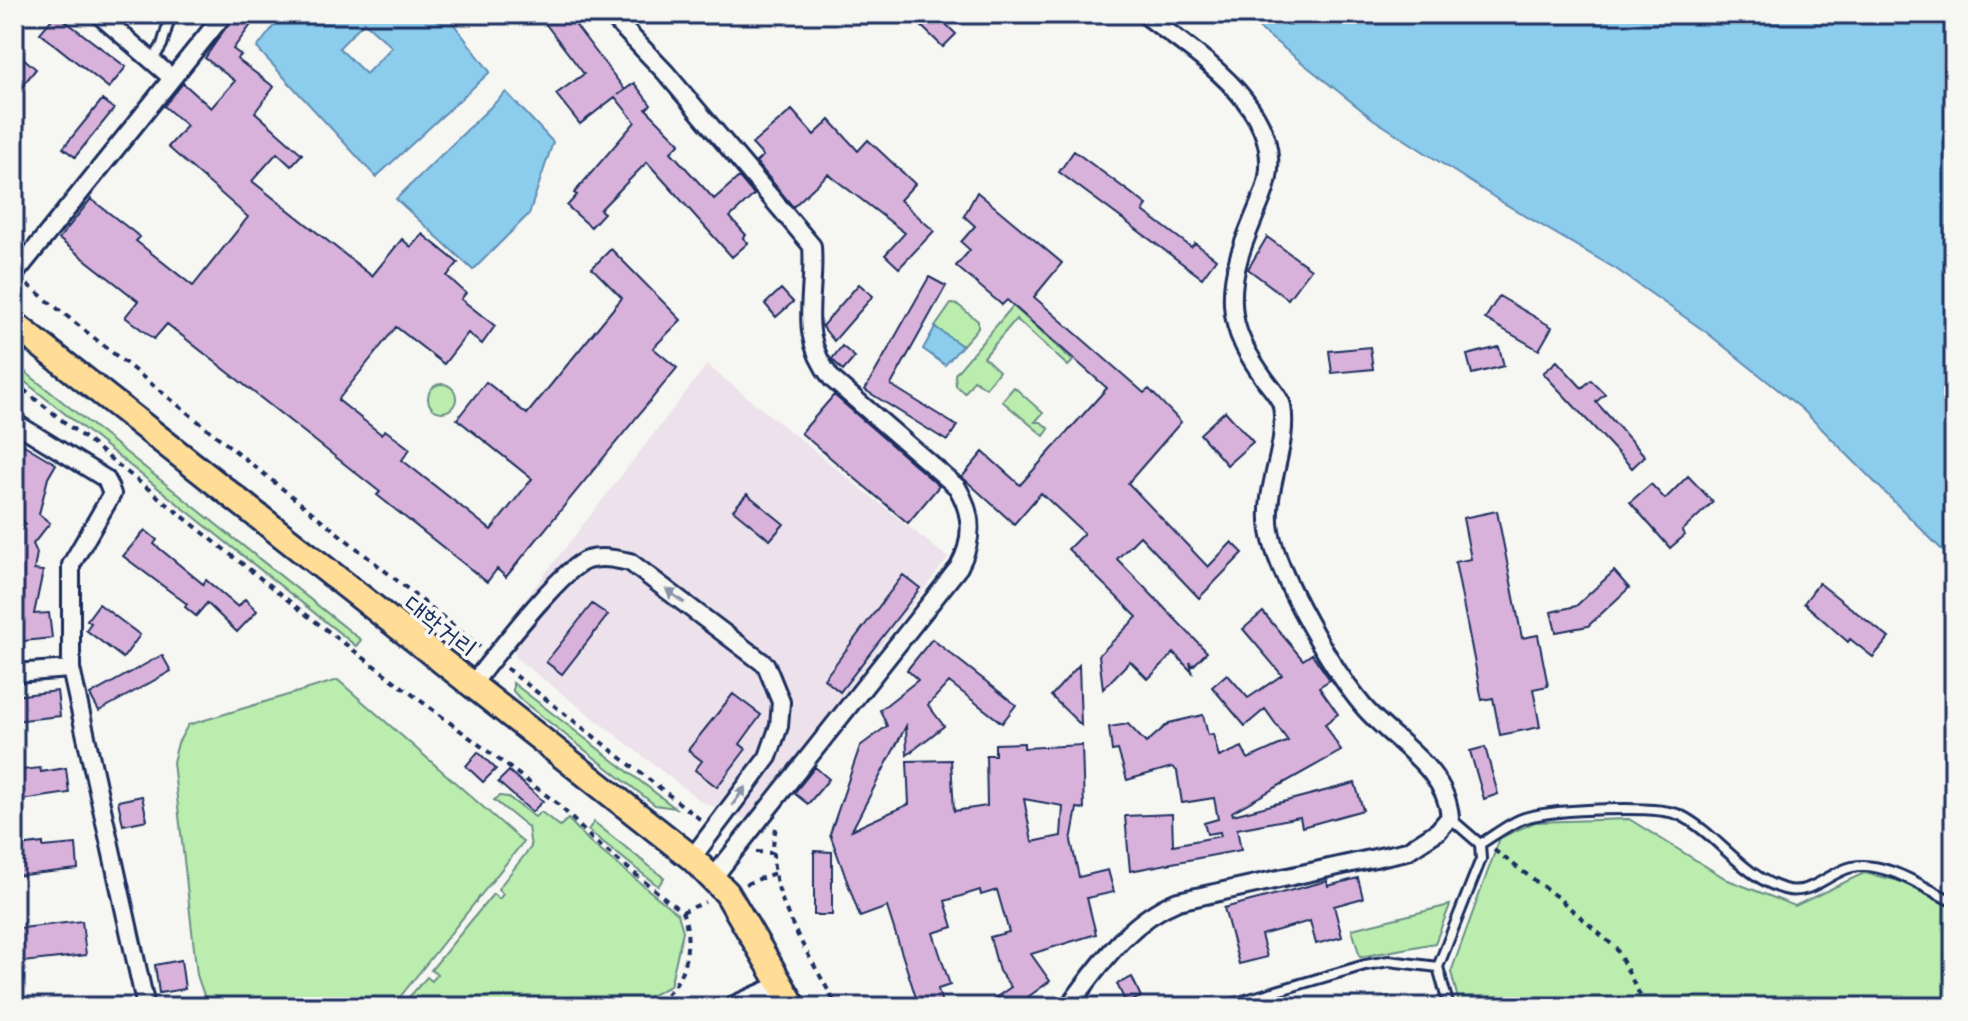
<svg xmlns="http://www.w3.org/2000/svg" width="1968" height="1021" font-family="'Comic Neue','Poor Story',sans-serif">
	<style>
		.built { fill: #ede2eb }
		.green { fill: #baedae; stroke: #6a8e86; stroke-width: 2 }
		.water { fill: #8ccced; stroke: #5f8db4; stroke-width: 2; fill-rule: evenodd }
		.building { fill: #d8b2db; stroke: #1b2f5e; stroke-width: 2; fill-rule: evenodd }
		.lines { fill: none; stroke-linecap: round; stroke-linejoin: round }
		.lane-casing { stroke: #1b2f5e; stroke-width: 14 }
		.street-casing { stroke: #1b2f5e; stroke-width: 22 }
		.primary-casing { stroke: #1b2f5e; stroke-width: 30 }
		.path { stroke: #1b2f5e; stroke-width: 4; stroke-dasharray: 6 6; stroke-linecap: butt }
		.lane { stroke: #f6f6f2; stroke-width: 8 }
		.street { stroke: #f6f6f2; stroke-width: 16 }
		.primary { stroke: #ffdd96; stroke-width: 24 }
		.oneway { fill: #8892a8 }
		.labels { text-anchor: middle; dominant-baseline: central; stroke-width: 7; stroke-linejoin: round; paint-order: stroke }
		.street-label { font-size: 26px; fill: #1b2f5e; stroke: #f6f6f2 }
	</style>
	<rect width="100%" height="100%" fill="#f6f6f2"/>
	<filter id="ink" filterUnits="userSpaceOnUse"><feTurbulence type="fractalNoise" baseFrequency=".0125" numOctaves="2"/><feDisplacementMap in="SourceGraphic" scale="16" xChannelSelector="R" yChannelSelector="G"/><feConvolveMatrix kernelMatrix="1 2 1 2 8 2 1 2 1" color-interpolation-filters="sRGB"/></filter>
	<g filter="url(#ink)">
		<path class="built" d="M707,365l241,193 -201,262 -45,-18 -186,-144 -9,-35z"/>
		<path class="green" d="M951,304l7,1 20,16v7l-16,18 -27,-19z
			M1013,306l60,55 -5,5 -52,-47 -32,38 15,14 -13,17 -12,-8 -9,13 -9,-7 -1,-12z
			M14,363l347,277 -5,6 -342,-273z
			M428 398a14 14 0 1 1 28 0a14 14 0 1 1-28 0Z
			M1014,387l29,26 -8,9h6l8,7 -5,7 -42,-35z
			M338,680l185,162 -131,165h-176l-10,-6 -9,-26 -24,-213 5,-19 10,-18z
			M513,683l162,125 -20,-3 -134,-105 -8,-9z
			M500,796l8,1 27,20 6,-5 19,14 8,-7 22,23 88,72 5,17 -13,55 -42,21h-228l27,-30 5,4 5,-7 -6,-4 62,-76 6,5 4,-5 -5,-5 33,-42 -3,-20 -34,-27z
			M1629,819l99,61 67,26 69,-33 36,8 54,27v99h-494l-9,-35 49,-134 35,-16z
			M594,822l70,56 -6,8 -70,-56z
			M1450,905l-15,38 -75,14 -8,-28z"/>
		<path class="water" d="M283,14h163l44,58 -114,105 -119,-129zM364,22l28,25 -26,27 -27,-26z
			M1241,14h713v548l-152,-153 -96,-77 -90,-63 -116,-68 -127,-82z
			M506,92l47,50 -24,72 -56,56 -77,-71z
			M935,327l27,19 -17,19 -22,-16z"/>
		<path class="building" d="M56,14l70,53 -17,21 -69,-55z
			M235,14h24l-26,35 8,6 -4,4 37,28 -19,25 47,42 -11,12 -14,-13 -25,28 120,95 30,-37 9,8 11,-13 36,29 -11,13 19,17 -5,6 34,27 -13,18 -14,-11 -24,31 -48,-37 -58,73 43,34 4,-4 25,19 -8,11 89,70 41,-51 -75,-60 29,-37 41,32 95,-116 -30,-30 19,-19 70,71 -28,28 24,20 -171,209 -9,-8 -10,13 -110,-87 3,-3 -213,-168 -13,15 -29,-22 13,-16 -79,-62 32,-40 49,38 -4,4 57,45 55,-69 -80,-70 19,-21 -23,-20 19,-23 28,25 24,-27 -30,-23z
			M538,14h29l58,76 -7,5 16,-12 17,22 -5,4 34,34 -9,9 43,47 25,-22 15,18 -24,22 16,18 -3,3 5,5 -16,14 -85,-95 -47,48 4,3 -13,14 -24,-21 10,-11 -3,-2 61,-71 -20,-25 -35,27 -24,-30 28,-20z
			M909,14h26l21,20 -13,13z
			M14,50l22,19 -22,27z
			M102,100l12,9 -39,48 -12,-9z
			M792,110l22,25 16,-15 28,31 10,-11 47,44 -15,16 34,31 -35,37 -14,-13 20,-22 -77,-59 -35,33 -37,-45 7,-6 -11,-12z
			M1074,151l73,54 -4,6 48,36 4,-4 21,16 -14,19 -143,-106z
			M977,192l85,71 -28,34 110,96 5,-4 32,33 -53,61 80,84 24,-25 11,11 -44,45 -59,-62 -23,23 90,93 -14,14 -3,-4 2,10 -18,-19 -26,26 -18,-18 -27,28 -4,-34 38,-38 -69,-68 16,-16 -43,-40 -27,31 -52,-47 21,-25 37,33 87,-97 -100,-88 -5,5 -46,-39 14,-16 -9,-8 14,-16 -11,-10z
			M1267,237l44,32 -23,30 -40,-30z
			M929,277l17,9 -55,99 66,41 -10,15 -82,-51z
			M859,284l14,12 -39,45 -12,-15z
			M781,289l12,13 -17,15 -11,-13z
			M1499,296l53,31 -13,23 -54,-31z
			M842,346l13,11 -12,14 -11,-12z
			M1370,347l3,22 -41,4 -3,-22z
			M1499,347l5,19 -32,8 -5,-19z
			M1557,361l25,27 9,-8 14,14 -9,8 49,54 -13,12 -89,-95z
			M834,395l105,91 -31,37 -107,-90z
			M1225,411l28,31 -26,23 -27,-31z
			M14,439l42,25 -8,14 -9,36 11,9 -17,21 4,9 -3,17 9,1 -9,43 15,-1 3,25 -38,4v-103l12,-15 -12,-10z
			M1688,476l25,26 -31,29 3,4 -15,13 -40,-46 21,-18 14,15z
			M747,494l37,30 -14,16 -37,-30z
			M1497,511l25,127 16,-3 10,51 -15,3 7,38 -40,8 -7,-37 -11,2 -27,-138 16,-3 -8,-41z
			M145,530l12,10 -3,4 49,40 3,-4 32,27 7,-8 12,12 -20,21 -30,-29 -11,13 -11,-9 2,-3 -64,-48z
			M1614,571l15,17 -41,38 -32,6 -5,-20 25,-6z
			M903,575l17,13 -80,104 -16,-13z
			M1819,583l70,55 -16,19 -23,-18 -2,3 -44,-39z
			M99,604l41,31 -17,23 -37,-28 5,-7 -4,-3z
			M592,604l16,11 -46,59 -16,-12z
			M1263,612l40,48 9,-6 18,26 -11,7 19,27 -13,10 16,27 -109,61 1,3 122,-32 8,27 -61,17 -2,-10 -63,12 4,21 -111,21 -5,-55 47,-2 1,31 48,-9 -1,-4 -13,2 -3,-11 14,-4 -4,-21 -32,5 -5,-32 -5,-4 -45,13 -9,-30 -6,1 -3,-24 19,-3 18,19 23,-20 34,-8 5,20 5,-1 6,23 23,-10 6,12 40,-18 -23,-32 -20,17 -33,-39 15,-13 21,24 34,-23 -39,-46z
			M932,639l84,66 -14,18 -53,-41 -21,23 16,21 -37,29 -1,-29 -54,104 57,-26 -2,-43 44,-1 3,51 33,-5 -1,-51h9v-11l29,-1v5l58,-3 2,64 -7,-1 -6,33 8,36 29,-7 6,22 -27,6 9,36 -65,20 19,27 -36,26h-32l29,-20 -12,-16 -9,-34 19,-5 -12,-42 -16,5 -1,-5 -35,11 8,26 -20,6 17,52 -12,4 5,18h-24l-32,-100 -27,10 -30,-83 30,-88 27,-20 -7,-16 38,-30 -11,-10zM1024,799l39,7 -2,30 -29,6z
			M162,655l9,16 -72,40 -9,-16z
			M1079,665l2,60 -30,-29z
			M57,691l3,25 -46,5v-25z
			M733,694l28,21 -21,29 6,5 -29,38 -22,-17 7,-9 -14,-11z
			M1485,747l13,47 -14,5 -14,-48z
			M478,752l18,17 -13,13 -17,-16z
			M815,767l14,12 -21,25 -14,-11z
			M40,768l1,4 25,-4 3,25 -55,8v-30z
			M509,771l34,30 -11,11 -34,-30z
			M142,796l5,24 -24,5 -5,-24z
			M43,843v4l33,-3 2,25 -64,7v-26h6v-4z
			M814,851l18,1v63h-18z
			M1358,878l5,20 -29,8 8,31 -26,7 -6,-23 -49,14 6,22 -28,7 -15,-56 103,-27 1,5z
			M82,921l4,34 -72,8v-34z
			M181,960l4,29 -26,4 -4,-28z
			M1132,977l9,20 -15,6 -9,-19z"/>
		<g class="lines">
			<defs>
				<path id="lane" d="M153,60l9,-15 9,-31
					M1480,844c15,-9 32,-23 48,-27 26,-7 128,-13 152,-2 38,19 61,61 104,74 26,8 45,-17 68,-22 33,-7 72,21 102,35
					M1222,1007l143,-42 24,-4 49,6
					M1449,1007l-11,-40 43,-108 -1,-15 -30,-26"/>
				<path id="street" d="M98,14l74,64
					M610,14l55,58 147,174c4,53 -16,87 20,133l125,108c16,27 17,52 2,80l-246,311
					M14,275l210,-261
					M14,422l92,57 6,15 -41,71v104l75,338
					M14,673l57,-4
					M470,687c21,-26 91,-119 117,-127 15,-4 28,-1 43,2l136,103 15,37 -2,24 -11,31 -76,101
					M729,1007l50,-22
					M1068,1007c32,-42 60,-86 110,-106l229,-50 31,-20 12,-14c-4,-50 -57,-75 -87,-111 -30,-36 -85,-129 -93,-175 -7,-43 19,-83 12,-125 -2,-9 -11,-18 -16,-25 -17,-24 -32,-47 -33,-77 -2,-40 16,-73 30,-109 32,-82 -65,-139 -119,-181"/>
				<path id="primary" d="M14,324l678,534 35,35 67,114"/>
			</defs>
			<use href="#lane" class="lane-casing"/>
			<use href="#street" class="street-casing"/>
			<use href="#primary" class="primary-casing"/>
			<path class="path" d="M28,285l452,362
				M14,382l290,231 254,191 34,35 90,73c11,21 5,64 -14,81 -8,7 -20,10 -30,14
				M506,668l195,152
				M776,828c-16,61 35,127 61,179
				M1494,850l63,47 59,51 30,59
				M756,852l17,1
				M746,884l29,-11
				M682,912l23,-10"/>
			<use href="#lane" class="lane"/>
			<use href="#street" class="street"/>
			<use href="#primary" class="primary"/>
		</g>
		<defs><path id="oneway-solid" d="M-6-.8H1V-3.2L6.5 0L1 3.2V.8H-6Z" transform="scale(2)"/></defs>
		<g class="oneway">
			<use href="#oneway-solid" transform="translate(675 596) rotate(-143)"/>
			<use href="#oneway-solid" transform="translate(739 796) rotate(-54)"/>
		</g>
	</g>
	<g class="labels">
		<g class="street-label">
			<text transform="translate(440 627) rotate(38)">대학거리</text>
		</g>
	</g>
	<rect width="1968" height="1021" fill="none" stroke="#f6f6f2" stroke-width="48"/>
	<rect x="24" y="24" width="1920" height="973" fill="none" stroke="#1b2f5e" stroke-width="3" filter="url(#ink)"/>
</svg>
